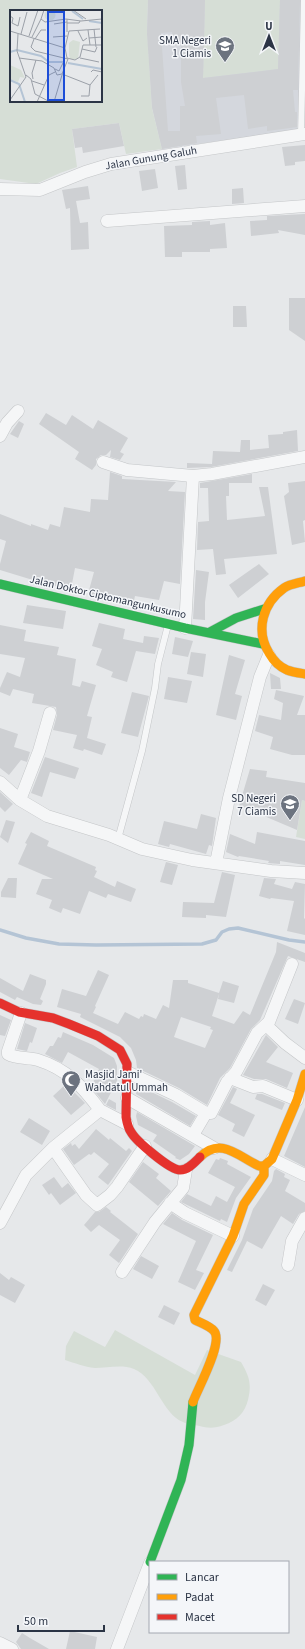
<svg xmlns="http://www.w3.org/2000/svg" width="305" height="1649" font-family="'Source Sans 3',sans-serif">
	<style>
		.built { fill: #d4d7dd }
		.green { fill: #d6ded6; fill-rule: evenodd }
		.lines { fill: none; stroke-linecap: round; stroke-linejoin: round }
		.stream { stroke: #b4c4d5; stroke-width: 3.5 }
		.building { fill: #ced0d3; fill-rule: evenodd }
		.lane-casing { stroke: #c4c6c8; stroke-width: 7 }
		.street-casing { stroke: #c4c6c8; stroke-width: 13 }
		.fast-casing { stroke: #c4c6c8; stroke-width: 10 }
		.slow-casing { stroke: #c4c6c8; stroke-width: 10 }
		.jam-casing { stroke: #c4c6c8; stroke-width: 10 }
		.lane { stroke: #f5f6f7; stroke-width: 6 }
		.street { stroke: #f5f6f7; stroke-width: 12 }
		.fast { stroke: #30b455; stroke-width: 9 }
		.slow { stroke: #ff9f0a; stroke-width: 9 }
		.jam { stroke: #e5322d; stroke-width: 9 }
		.labels { text-anchor: middle; dominant-baseline: central; stroke-width: 3; stroke-linejoin: round; paint-order: stroke }
		.poi-label { font-size: 11px; fill: #2b3445; stroke: #f4f6f9; text-anchor: end }
		.street-label { font-size: 11px; fill: #2b3445; stroke: #f4f6f9 }
		.inset-river { fill: none; stroke: #b4c4d5; stroke-width: 2 }
		.inset-road { fill: none; stroke: #9ba0a8; stroke-width: 1 }
		.view { fill: #1d4ed8; fill-opacity: 0.15; stroke: #1d4ed8; stroke-width: 2 }
		.inset-edge { fill: none; stroke: #2b3445; stroke-width: 2 }
	</style>
	<rect width="100%" height="100%" fill="#e6e8ea"/>
	<path class="built" d="M148,0h153l-1,89 -3,41 -135,19 -10,-41 -5,-79z"/>
	<path class="green" d="M0,0h148l-1,29 5,79 10,41 -36,5 -7,-31 -47,6 5,38 -17,6 -24,11 -36,-5zM11,11h90v90h-90z
		M205,0h75l-2,69 -75,9z
		M302,800l3,1v38l-9,-2z
		M115,1330l80,45 12,-25 34,12c8,14 11,21 7,38 -3,12 -11,21 -24,25 -11,4 -17,3 -29,0 -4,-1 -9,-1 -12,-3 -21,-8 -27,-44 -49,-53 -12,-5 -27,-1 -39,-1 -11,-1 -20,-5 -30,-8l1,-14 8,-15 31,16z"/>
	<g class="lines">
		<path class="stream" d="M0,930l26,8 33,6 37,1 106,-1 14,-4 6,-8 7,-3 9,-1 51,12 16,2"/>
	</g>
	<path class="building" d="M148,0h57l-2,78 75,-9 2,-69h20l-2,90h-5l2,22h2v15l-30,4v-5l-19,3 -4,-34 -28,3 5,36 -25,2 1,7 -35,6 -10,-42 -5,-73zM172,32l2,13h7v37l4,24h-5v25h-12l-7,-98z
		M119,123l5,23 -41,7 -1,-6 -7,1 -3,-19z
		M305,145v16l-10,1v3l-10,1 -3,-19z
		M185,165l2,24 -9,1 -3,-24z
		M155,169l3,19 -16,3 -3,-20z
		M88,186l2,13 -14,2 4,22 8,-1 1,27 -18,1 -1,-42 -4,1 -4,-19z
		M243,188l1,15 -12,1v-15z
		M305,214v21l-27,-5 1,3 -28,3 -1,-15 17,-1v-4z
		M210,221v4l15,-2 2,25 -17,1v3h-28v5h-17l-1,-31 28,-1v-3z
		M289,298h16v43l-16,-11z
		M233,306h13l1,21h-14z
		M46,413l20,12 6,-10 21,14 5,-9 30,18 -8,14 4,2 -4,6 -10,-3 1,-7 -5,5h-5l-5,4v6l-4,5 -17,-11 4,-7 -40,-28z
		M19,421l5,3 -6,14 -8,-4z
		M297,430l1,21 -87,16 -24,1v-5l25,1 1,-13 27,1 1,-12h9v10l19,-2 -1,-13 15,-1v-2z
		M110,472l12,4v3l54,3 -8,9 17,1 -5,92 -16,-3 -5,19 -24,-4 -2,9 -45,-11 6,-22 -19,-4 -4,21 -25,-5 -46,-14v-6l6,-23 -6,-2v-25l31,12v-2l17,6 2,-6 10,3 4,-20 26,5 1,-13 17,1z
		M252,474v9h-23v13h-3l1,24 38,-4 -6,-29h9l9,67 -53,5 2,15 -10,1 -3,-26 -16,1 1,-28 11,-1 -1,-33h-8v-5z
		M305,481v39l-2,1 2,21 -13,3 -8,-49 5,-4 -1,-9z
		M259,564l10,10 -31,24 -9,-13z
		M196,570l13,2 -4,30v18l-12,-1z
		M27,605l39,6 -3,18 -40,-6z
		M99,623l26,6 -2,10 20,4 1,-7 15,2 -4,16 -19,-3 -9,31 -16,-5 2,-5 -17,-7 6,-16 -10,-3z
		M0,625l26,5 -2,11 35,6 -2,8 19,4 -4,26 8,2 2,-6 14,4 -9,31 5,1 -5,21 19,6 -4,11 -18,-6 -1,2 -10,-3 4,-13 -24,-5 4,-15 -1,-8 -24,-4 2,-9 -21,-5 -3,7 -10,-4v-4l7,-16 13,5 5,-19 -25,-4z
		M175,637l18,4 -5,16 -16,-3z
		M191,652l15,2 -3,23 -16,-3z
		M229,655l16,5 -10,34 7,2 -6,24 -20,-5z
		M270,673l10,5 1,11h-10z
		M168,677l24,4 -5,22 -23,-4z
		M276,690l28,6 -7,19h8v40h-13l-22,-6 3,-12 -18,-6 4,-16 22,5 2,-17 -9,-4z
		M132,692l17,4 -11,41 -17,-4z
		M0,728l18,6 -4,13 16,5 -3,10 -6,-2 -12,15 -9,-7z
		M45,757l34,11 -4,11 -25,-7 -8,25 -11,-4z
		M250,769l17,2 -1,6 39,6v18l-3,-1 -5,30 -40,-17 1,-2 -19,-5z
		M0,792l13,12 -8,8 -5,-5z
		M201,814l15,4 -4,28 -3,-1 -3,9 -36,-10 -1,3 -11,-3 6,-23 33,8z
		M6,820l9,2 -7,21 -8,-6z
		M31,832l18,9 -2,5 49,21 -1,3 2,1 -3,6 21,10 2,-6 19,8 -5,13 -23,-8 -2,4 -17,-7 -9,23 -17,-6 -2,5 -12,-5 3,-8 -16,-6 6,-15h11l-35,-15 9,-20 -2,-1z
		M257,832l48,9v24l-25,-4v3l-12,-1 1,-2 -30,-5 -1,1 -12,-5 4,-18 25,10z
		M166,862l12,3 -6,20 -12,-3z
		M222,872l13,3 -9,42 -20,-2v3l-24,-1 1,-15 31,1z
		M8,878h9l-1,20 -15,-1v-5z
		M264,878l12,1 -2,5 18,5 3,-7 10,2 -1,34 1,1v16l-18,-4 7,-30 -23,-3 -1,1 -11,-3z
		M277,942l28,11v9l-17,-6 -28,64 -9,9 -21,39 -10,10 -13,27 -28,-17 -42,-20 -1,-8 -5,-12 -11,-11 -40,-20 1,-3 -24,-7 5,-18 24,7 12,-26 11,5 -14,31 1,1 -3,6 25,11 7,-12 14,7 2,-3 2,1 1,-3 12,5 7,-14 6,3 4,-28h15v3l31,10 4,-12 16,5 -5,17 -16,-4 1,-5 -7,22 22,8 9,-13 7,4 26,-63zM181,1017l30,10 -1,2 3,1 -8,18 -31,-11z
		M30,974l16,6v4l-6,15 3,2 -2,4 -8,-1 -16,-7 -2,3 -15,-8v-14l23,13z
		M294,999l11,4 -7,21 -13,-5z
		M0,1015l11,5 -6,16 -5,-1z
		M25,1023l12,5 -5,15 -2,-1 -3,9 -10,-2z
		M63,1032l30,13 21,13 3,8v15l-12,23 -14,-17 8,-18 -31,-17 -6,11 -17,-9 5,-8h3l5,-9 3,1z
		M266,1035l12,12 -12,15 27,11 -6,15 -21,-9h-12l-11,-4z
		M66,1084l19,19 -14,12 -18,-19z
		M137,1085l35,17 24,14 -6,10 -54,-32z
		M233,1087l4,2 -7,14 25,12 -11,22 -12,-6 3,-7 -17,-9z
		M257,1094h5l23,9 -3,7 -27,-11z
		M109,1099l7,4v7l-10,-5z
		M305,1107v60l-21,-11z
		M137,1112l58,34 -6,8 -9,6 -5,-2 1,-1 -23,-16 4,-6 -19,-10 -2,-9z
		M29,1118l21,13 -8,14 -22,-13z
		M96,1129l13,11 1,-2 16,13 3,-3 3,3 -24,34 -10,-8 11,-13 -15,-12 -3,3 -2,-1 -15,11 -11,-16 8,-6 1,3 3,-2 4,5z
		M220,1158l8,3 -1,3 24,13 -15,21 -9,24 -6,-3 -1,2 -39,-19 6,-8 24,12 5,-10 11,6 8,-15 -27,-14 8,-14 3,1z
		M143,1162l16,12 -3,4 15,13 -13,15 -29,-24z
		M276,1169l9,5 -1,3 6,3 -5,11 20,12v8l-6,3 -6,10 -12,-8 -19,33 -15,-8 -15,31 -5,-2 15,-30 11,-31 19,-28 2,-10z
		M54,1177l8,11 6,-5 8,10 -16,12 -9,-12 -2,2 -7,-10z
		M106,1207l5,4 -1,1 28,22 -19,29 -10,-8 11,-15 -21,-15 -8,7 -7,-7 11,-13h4z
		M172,1213l10,7 31,15 -17,35 8,3 -9,17 -17,-8 18,-41 -33,-17z
		M141,1256l18,10 -7,13 -19,-10z
		M0,1273l9,7 2,-3 14,8 -10,18 -15,-8z
		M263,1284l12,6 -9,16 -11,-6z
		M164,1305l16,8 -6,12 -16,-8z
		M70,1631l27,6 -2,12h-29z
		M22,1633l8,5 19,11h-28l-5,-7z"/>
	<g class="lines">
		<defs>
			<path id="lane" d="M301,135l3,-135
				M118,839l24,-88 13,-63 3,-24 10,-39"/>
			<path id="street" d="M0,189l40,1 45,-18 26,-8 194,-30
				M107,221l198,-15
				M0,436l7,-13 11,-12
				M103,462l24,8 66,6 19,-2 93,-17
				M185,628l8,-152
				M0,782l20,18 27,16 62,19 33,14 50,11 79,11 34,2
				M20,800l19,-49 11,-38
				M216,863l13,-65 31,-121 9,-22
				M21,1013l-13,38v3c9,5 20,3 30,6 29,9 45,27 62,50
				M266,1025l19,18 20,15
				M127,1072l49,23 30,18h5l16,-31 9,-10 21,-39 12,-11 23,-58
				M230,1078l23,9 10,-1 34,14
				M127,1098l87,50
				M193,1135l13,-22
				M53,1148l33,47 11,10 13,-10 7,-8 28,-41
				M272,1159l33,16
				M170,1203l15,10 48,23
				M0,1223l26,-48 27,-27 47,-38 27,14
				M288,1265l4,-24 13,-23
				M122,1272l33,-50 28,-34 3,-18
				M0,1643l12,6
				M117,1649l33,-86"/>
			<path id="fast" d="M0,584l185,44 78,16
				M210,632l26,-14 28,-9
				M150,1562l31,-82 8,-35 4,-43"/>
			<path id="slow" d="M305,581c-6,2 -15,3 -21,7 -21,15 -29,42 -15,65 4,7 11,14 18,17 5,2 12,3 18,4
				M200,1157c21,-21 39,0 59,9h5l8,-7 25,-59 8,-26
				M193,1402c4,-12 31,-60 21,-71 -4,-5 -13,-8 -19,-11l-1,-5 39,-79 11,-32 20,-29v-9"/>
			<path id="jam" d="M0,1003l19,9 34,6 16,6 29,12 22,14 7,14 -1,53c1,6 2,11 5,15 5,9 39,38 49,38 8,0 14,-7 20,-13"/>
		</defs>
		<use href="#lane" class="lane-casing"/>
		<use href="#street" class="street-casing"/>
		<use href="#fast" class="fast-casing"/>
		<use href="#slow" class="slow-casing"/>
		<use href="#jam" class="jam-casing"/>
		<use href="#lane" class="lane"/>
		<use href="#street" class="street"/>
		<use href="#fast" class="fast"/>
		<use href="#slow" class="slow"/>
		<use href="#jam" class="jam"/>
	</g>
	<defs>
		<symbol id="school-pin" viewBox="-11 -11 22 30"><path d="M0 17L-7.5 6A9.5 9.5 0 1 1 7.5 6Z" fill="#6c737f" stroke="#f4f6f9"/><path d="M0-5L7-2L0 1L-7-2ZM-4 1L0 2.5L4 1V4Q0 6-4 4Z" fill="#fff"/></symbol>
		<symbol id="mosque-pin" viewBox="-11 -11 22 30"><path d="M0 17L-7.5 6A9.5 9.5 0 1 1 7.5 6Z" fill="#6c737f" stroke="#f4f6f9"/><path d="M3.5-4.9A6 6 0 1 0 3.5 4.9A5 5 0 1 1 3.5-4.9Z" fill="#fff"/></symbol>
	</defs>
	<g fill-rule="evenodd">
		<use href="#school-pin" x="214" y="35" width="22" height="30"/>
		<use href="#school-pin" x="279" y="793" width="22" height="30"/>
		<use href="#mosque-pin" x="60" y="1069" width="22" height="30"/>
	</g>
	<g class="labels">
		<g class="poi-label">
			<text x="211" y="40">SMA Negeri<tspan x="211" dy="13">1 Ciamis</tspan></text>
			<text x="276" y="798">SD Negeri<tspan x="276" dy="13">7 Ciamis</tspan></text>
			<text x="85" y="1074" text-anchor="start">Masjid Jami'<tspan x="85" dy="13">Wahdatul Ummah</tspan></text>
		</g>
		<g class="street-label">
			<text transform="translate(151 158) rotate(-10)">Jalan Gunung Galuh</text>
			<text transform="translate(108 597) rotate(13)">Jalan Doktor Ciptomangunkusumo</text>
		</g>
	</g>
	<g transform="translate(10 10)">
		<rect width="92" height="92" fill="#e6e8ea"/>
		<path d="M34.5 5a5.5 5.5 0 1 1 11 0a5.5 5.5 0 1 1-11 0ZM63,30l7,2 -2,17h-8l-1,-4v-12zM0,55l11,5 4,8 -5,-1 -2,5 -8,-3z" fill="#d6ded6"/>
		<path class="inset-river" d="M62,1l11,8M79,11l13,2M0,42l7,-2 24,6 8,6h14M58,53l34,6M0,70l9,4 6,18"/>
		<path class="inset-road" d="M34,0l-3,9 4,3 21,-3 15,2 21,-2M63,0l13,9M0,6l3,2 -1,5 6,3 2,-9M57,13h12l1,-2M44,14l13,-2M84,19l2,18M78,20l2,15M0,21l55,17 4,-17 31,-2M68,21l5,10 4,-3M57,22v-13M11,24l6,-22M19,26l9,-26M22,27l9,-18M43,27l14,-1M79,28l13,-1M24,29l-3,8 4,4 33,8M25,29l6,-9h5M55,38l2,10 8,2 5,-3 3,-12h19M72,39l13,3 2,-5M9,48l23,3 12,7 3,7 5,-1 6,-15M70,48l19,4M45,59l4,2 4,-8M81,62l2,-2 9,2M52,64l28,11M16,65l5,4 4,15 15,8M23,69l-1,-6 4,-13M22,71l12,4M71,86h8l1,-11 8,-10M0,90l16,-23 -9,-26 1,-17M27,92l12,-27 6,-3M44,92l8,-27"/>
		<path class="view" d="M38,2h16v88h-16z"/>
		<rect width="92" height="92" class="inset-edge"/>
	</g>
	<rect x="149" y="1561" width="140" height="72" fill="#f4f6f9" stroke="#a4a8b1"/>
	<rect x="157" y="1574" width="20" height="6" fill="#30b455" stroke="#a4a8b1"/>
	<text x="185" y="1581" font-size="12" fill="#2b3445">Lancar</text>
	<rect x="157" y="1594" width="20" height="6" fill="#ff9f0a" stroke="#a4a8b1"/>
	<text x="185" y="1601" font-size="12" fill="#2b3445">Padat</text>
	<rect x="157" y="1614" width="20" height="6" fill="#e5322d" stroke="#a4a8b1"/>
	<text x="185" y="1621" font-size="12" fill="#2b3445">Macet</text>
	<g transform="translate(269 36)" stroke="#f4f6f9" stroke-width="3" paint-order="stroke">
	<path d="M0-3L7 15L0 10L-7 15Z" fill="#2b3445"/>
	<text y="-6" font-size="11" font-weight="bold" text-anchor="middle" fill="#2b3445">U</text>
	</g>
	<path d="M18 1625v6h86v-6" fill="none" stroke="#2b3445" stroke-width="2"/>
	<text x="24" y="1625" font-size="12" fill="#2b3445" stroke="#f4f6f9" stroke-width="3" paint-order="stroke">50 m</text>
</svg>
